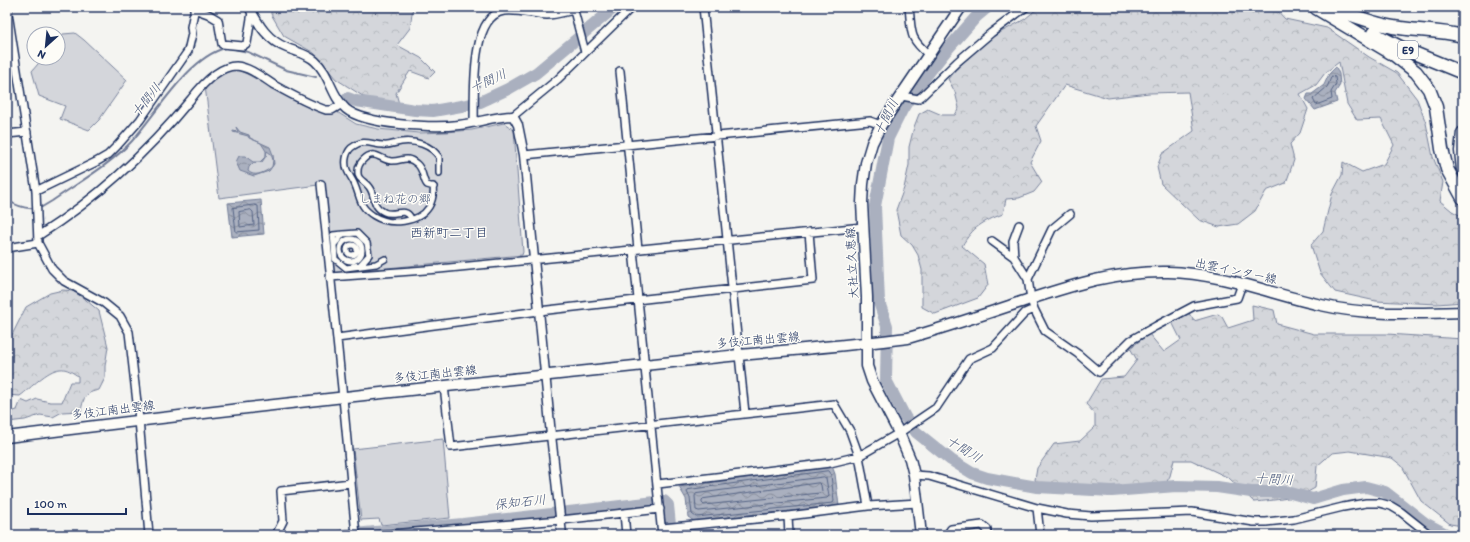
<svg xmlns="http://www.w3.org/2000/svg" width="1470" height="542" font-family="Itim,'Klee One',sans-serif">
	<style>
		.green { fill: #d4d6db; stroke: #78829c }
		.forest { fill: url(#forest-crowns); stroke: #78829c }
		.water { fill: url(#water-waves); stroke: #717c98; fill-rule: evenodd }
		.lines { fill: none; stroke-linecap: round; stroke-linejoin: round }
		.shore { stroke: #546385; stroke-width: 1 }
		.stream { stroke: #717c98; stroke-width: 2 }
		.river { stroke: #aab0bf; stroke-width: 12 }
		.pedestrian-casing { stroke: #1b2f5e; stroke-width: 8 }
		.minor-casing { stroke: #1b2f5e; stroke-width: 10 }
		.tertiary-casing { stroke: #1b2f5e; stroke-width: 11 }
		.secondary-casing { stroke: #1b2f5e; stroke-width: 13 }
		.motorway-casing { stroke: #1b2f5e; stroke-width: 15 }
		.pedestrian { stroke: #fdfcf7; stroke-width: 5 }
		.minor { stroke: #fdfcf7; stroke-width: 7 }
		.tertiary { stroke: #fdfcf7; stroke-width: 8 }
		.secondary { stroke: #fdfcf7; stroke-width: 10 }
		.motorway { stroke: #fdfcf7; stroke-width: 12 }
		.labels { text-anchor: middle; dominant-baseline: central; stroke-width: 3; stroke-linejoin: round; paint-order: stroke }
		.shield { fill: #fdfcf7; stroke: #5f6c8c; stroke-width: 1 }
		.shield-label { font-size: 11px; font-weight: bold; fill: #1b2f5e }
		.park-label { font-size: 12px; fill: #49597d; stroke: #fdfcf7 }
		.street-label { font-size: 12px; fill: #1b2f5e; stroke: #fdfcf7 }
		.water-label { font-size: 13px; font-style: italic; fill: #46567b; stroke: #fdfcf7 }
		.neighbourhood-label { font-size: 13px; fill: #1b2f5e; stroke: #fdfcf7 }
	</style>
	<defs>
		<pattern id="forest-crowns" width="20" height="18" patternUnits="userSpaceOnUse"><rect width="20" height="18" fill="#d4d6db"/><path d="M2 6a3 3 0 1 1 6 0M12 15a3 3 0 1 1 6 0" fill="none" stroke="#b5b8be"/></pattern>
		<pattern id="water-waves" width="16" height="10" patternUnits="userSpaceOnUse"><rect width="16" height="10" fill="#aab0bf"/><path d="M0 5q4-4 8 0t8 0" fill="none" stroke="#8a909e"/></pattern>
	</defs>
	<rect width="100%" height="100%" fill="#f4f4f1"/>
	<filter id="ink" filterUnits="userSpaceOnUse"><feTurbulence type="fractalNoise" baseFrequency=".025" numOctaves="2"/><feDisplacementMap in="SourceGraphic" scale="8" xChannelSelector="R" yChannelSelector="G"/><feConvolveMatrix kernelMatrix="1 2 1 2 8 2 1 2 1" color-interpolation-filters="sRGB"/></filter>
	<g filter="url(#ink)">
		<path class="green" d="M75,33l9,7 43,40 -28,40 -10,10 -29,-11 5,-13 -26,-10 -7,-25 11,-13h15v-18l5,-6z
			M230,69l8,1 7,3 34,18 49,22 9,-1 19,12 22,5 41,4 27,-1 26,-2 32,-7 10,7 9,122 -1,3 -187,18 -2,-2 -8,-83 -7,-3 -99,13 -14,-112 16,-13z
			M443,439l7,79 -69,7 -2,-6 -18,1 -8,-71z"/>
		<path class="forest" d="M271,7h142l-3,21 -13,17 24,13 14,14 -6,6 -19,-7 -14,22 3,11 -30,-4 -33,-21 -22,-26 -30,-17 -13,-22z
			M1039,7h235l11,12 42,9 42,29 28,16 20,26 9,24 7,34 10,25 -3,19 12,10 11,6v85l-26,2 -61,-3 -41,-9 -15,-19 -9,-28 12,-14 9,-37 10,-19 1,-13 19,10 22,-8 10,-19 -13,-26 -24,1 -10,-16 -8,-42 -14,11 -9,12 -16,9 8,15 -8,24 -10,11 4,16 -8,23 -20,8 -11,20 -17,13 -19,3 -20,-7 -38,-36 -4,-17 5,-13 32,-23 -6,-39 -39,1 -41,5 -43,-13 -29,41 5,15 -11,21 12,20 -8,10 -15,6 -13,1 -3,15c-21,8 -30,13 -41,32l22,18 4,21 -10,13 -43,16 -13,-7v-37l-4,-15 -6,-10 -11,-10 -5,-25 8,-22 5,-23v-18l5,-20 5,-13 9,-5 14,6h13l4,-7 -4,-16 -7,-13 7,-9 37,-33 33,-18z
			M63,290l10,1 13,9 13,11 9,36 -3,19v12l-6,12c-14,3 -15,6 -18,21l-19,1 -9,5 -13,-2 -15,5 -18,2v-9l10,-3 4,-10 7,3 9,-4 13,3h12l8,-20h8v-6c-5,-3 -11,-8 -18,-7 -13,1 -29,19 -40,27l-13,-1v-50l19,-38 24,-14z
			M1252,305l22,5 3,14 37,10h73l76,5v187l-13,-2 -29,-23 -19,-35 -10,-8 -42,-7 -18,2 -15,13 -2,22c-17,11 -41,12 -61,14l-25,-24 -38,-18h-17l-4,16 -9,16 -52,4 -68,-5 -6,-11 2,-12 17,-24 26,-3 15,-14v-13l-9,-10 15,-25 23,-2 13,-17 -7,-12 19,-14 15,18 17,-12 -9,-18 16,-10 6,9 24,-7 4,3 6,11 25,-8z"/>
		<path class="water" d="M1336,67l3,7 1,11 -5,8 2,9 -22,8 -9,-11 2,-5h4l12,-9 5,-11z
			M236,127l4,5 9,3 1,3 20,9 3,8 1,9 -5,7 -15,5 -14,-5 -4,-9 3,-6h6l8,6h7l6,-6v-5l-5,-8 -12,-5 -1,-2 -15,-4v-1l5,1zM267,151l4,3 2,6 -1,7c-7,5 -17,11 -24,4l1,-4 4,-4 9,-1 4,-6z
			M261,200l3,34 -32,3 -4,-34z
			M832,466l3,8 4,32 -145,15 -6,-4 -2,-18 -7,-12z"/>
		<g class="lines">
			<path class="shore" d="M1332,76l3,1 1,7 -5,8 1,7 -16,6 -3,-6 14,-12z
				M255,205l3,1 1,24 -23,2 -3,-24z
				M251,210l2,2 1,13 -14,2 -1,-15z
				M828,471l3,4 3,26 -1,2 -137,14 -4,-3 -2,-16 -3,-6 1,-2z
				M824,477l2,1 3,18 -2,2 -128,13 -3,-1 -1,-14 1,-2z
				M819,483l2,2 1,6 -2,2 -116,12 -2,-2v-3l1,-1z"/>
			<path class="stream" d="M230,48l18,4 38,18 30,7
				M7,200c8,5 18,9 27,8
				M38,207h4l10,-6c27,-19 58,-36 80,-60 25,-28 56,-83 93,-93"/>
			<path class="river" d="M988,7l-12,10 -31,35 -31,39 -12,19 -14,28 -13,68 4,96 8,24 -1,54 19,37 11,15 35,28 21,13 15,5 50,9 75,4 64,-5 41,1 34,5h36l26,7 30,-9 23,-3 19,5 40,31 23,12
				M348,98l8,3 59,9 18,1 45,-8 30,-14 28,-16 79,-66
				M343,535l120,-11 201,-23 4,4 3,30"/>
			<defs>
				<path id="pedestrian" d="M433,186c1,7 0,14 -4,21 -10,16 -39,19 -55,9 -16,-10 -13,-18 -20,-33 -2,-4 -5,-8 -7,-13 -3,-8 -1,-20 7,-24 10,-7 19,-1 29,-1 6,1 12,-2 18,-3 14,-2 30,3 38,15v16
					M411,218c-6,-12 -17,-1 -27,-6 -13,-6 -8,-16 -15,-25 -4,-6 -12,-7 -11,-16 0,-5 2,-8 5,-11 11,-12 17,0 28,1 11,1 14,-7 26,3 7,6 5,15 10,21l7,2
					M340 250a11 11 0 1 1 22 0a11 11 0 1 1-22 0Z
					M334,244l-1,-9 10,-1
					M347 250a5 5 0 1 1 10 0a5 5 0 1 1-10 0Z
					M353,266l7,-1 9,-10 -2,-12 -10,-10 -14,1 -9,11 1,14 11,9 30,-4 9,-5"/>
				<path id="minor" d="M7,7l29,184 2,52 14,26 12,12 40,22 16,13 9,16 10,88 10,115
					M573,7l12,45
					M703,7l42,406
					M909,7c3,26 -1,30 20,48
					M194,9l14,5 10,6 4,24 21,2 4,-3 5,-31
					M620,71l18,178
					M902,96l16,3 4,-3 35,-34 34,-29 35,-26
					M513,116l45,-37 74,-72
					M474,123c1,-26 -5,-107 30,-112 14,-2 28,3 43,4 8,0 18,-3 27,-5
					M7,134l20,-2
					M524,155l346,-34 11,4
					M321,184l22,214 13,137
					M36,191l60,-29 12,-7 9,-9 23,-26 48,-69 4,-17 -1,-7 4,-20
					M1070,214l-18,15 -24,50 3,20 3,10 11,22 33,23 21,18 32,-32 25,-14 38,-20 43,-8 5,-14
					M38,236c60,-38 108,-82 153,-137 10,-13 27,-33 45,-33 14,1 27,12 38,19 16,9 34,19 52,25h6l10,-6
					M992,241l22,16 14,22
					M7,248l31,-5
					M633,250c10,95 20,190 29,285
					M1014,257l-1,-16 6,-16
					M330,277l109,-8 424,-42
					M337,338l202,-27 274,-31 -4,-48
					M444,386l7,61 383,-43 16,27 9,25 9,50
					M914,475l15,1 108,32 30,6 24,2 101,-4 62,10h12l28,-3 49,-12 23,-4h14l11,3 10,6 29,23
					M658,484l172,-21 29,-7 40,-23 37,-25 33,-49 24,-11 32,-35 9,-4
					M1037,508l3,27
					M624,513l2,22
					M788,516l1,19
					M662,528l126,-12 80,-10 50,-3
					M276,535l7,-14 -2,-30 70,-8
					M378,535l183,-15 99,-11
					M947,535l4,-6 31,-4 5,4 1,6"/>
				<path id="tertiary" d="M249,7c10,18 18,33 38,41 10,4 20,6 28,13 15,13 16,35 31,48 19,16 88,19 113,16 18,-2 36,-9 54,-9l5,9 6,30 27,280 11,100"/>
				<path id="secondary" d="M7,437c227,-29 456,-53 684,-77 72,-8 145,-13 217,-22 39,-11 77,-24 116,-37 49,-16 91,-30 144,-29 53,1 103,22 153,33 47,11 95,8 142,7
					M921,535l-7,-60 -4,-16 -11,-26 -27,-52 -5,-15v-69l-5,-94 1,-19 3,-21 6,-20 9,-18 80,-118"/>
				<path id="motorway" d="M1328,7c21,7 43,16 65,20 23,4 47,3 70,9
					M1316,8l77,46 23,18 13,17 7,18 6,42 5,20 16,29
					M1373,33l31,16 59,24
					M1463,133l-2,18 2,18"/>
			</defs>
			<use href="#pedestrian" class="pedestrian-casing"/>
			<use href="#minor" class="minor-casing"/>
			<use href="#tertiary" class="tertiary-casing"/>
			<use href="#secondary" class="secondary-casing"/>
			<use href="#motorway" class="motorway-casing"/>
			<use href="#pedestrian" class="pedestrian"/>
			<use href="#minor" class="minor"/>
			<use href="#tertiary" class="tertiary"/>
			<use href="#secondary" class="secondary"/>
			<use href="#motorway" class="motorway"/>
		</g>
	</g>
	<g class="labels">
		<rect class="shield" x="1398" y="41" width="20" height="18" rx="3"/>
		<g class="shield-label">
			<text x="1408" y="50">E9</text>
		</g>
		<g class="park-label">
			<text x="395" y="199">しまね花の郷</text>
		</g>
		<g class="street-label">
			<text transform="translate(852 263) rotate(-93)">大社立久恵線</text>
			<text transform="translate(1236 271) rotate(12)">出雲インター線</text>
			<text transform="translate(758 340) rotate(-5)">多伎江南出雲線</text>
			<text transform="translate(435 374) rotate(-6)">多伎江南出雲線</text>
			<text transform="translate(113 410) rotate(-7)">多伎江南出雲線</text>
		</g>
		<g class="water-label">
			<text transform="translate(488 81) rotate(-25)">十間川</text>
			<text transform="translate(146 100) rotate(-51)">十間川</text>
			<text transform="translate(886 117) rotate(-64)">十間川</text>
			<text transform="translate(964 449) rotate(32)">十間川</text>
			<text transform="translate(1274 479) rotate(3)">十間川</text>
			<text transform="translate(520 502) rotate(-6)">保知石川</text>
		</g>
		<g class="neighbourhood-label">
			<text x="449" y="232">西新町二丁目</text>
		</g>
	</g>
	<rect width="1470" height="542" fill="none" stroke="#fdfcf7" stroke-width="24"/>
	<rect x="12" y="12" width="1446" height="518" fill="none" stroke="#1b2f5e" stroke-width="1.5" filter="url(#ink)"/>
	<g transform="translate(46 46) rotate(207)"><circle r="19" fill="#fdfcf7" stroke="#a3aaba"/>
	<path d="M0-3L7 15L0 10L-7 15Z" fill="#1b2f5e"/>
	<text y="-6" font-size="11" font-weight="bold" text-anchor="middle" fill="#1b2f5e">N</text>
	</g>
	<path d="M28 508v6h98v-6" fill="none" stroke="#1b2f5e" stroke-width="2"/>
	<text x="34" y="508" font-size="12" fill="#1b2f5e" stroke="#fdfcf7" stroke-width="3" paint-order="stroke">100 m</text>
</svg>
